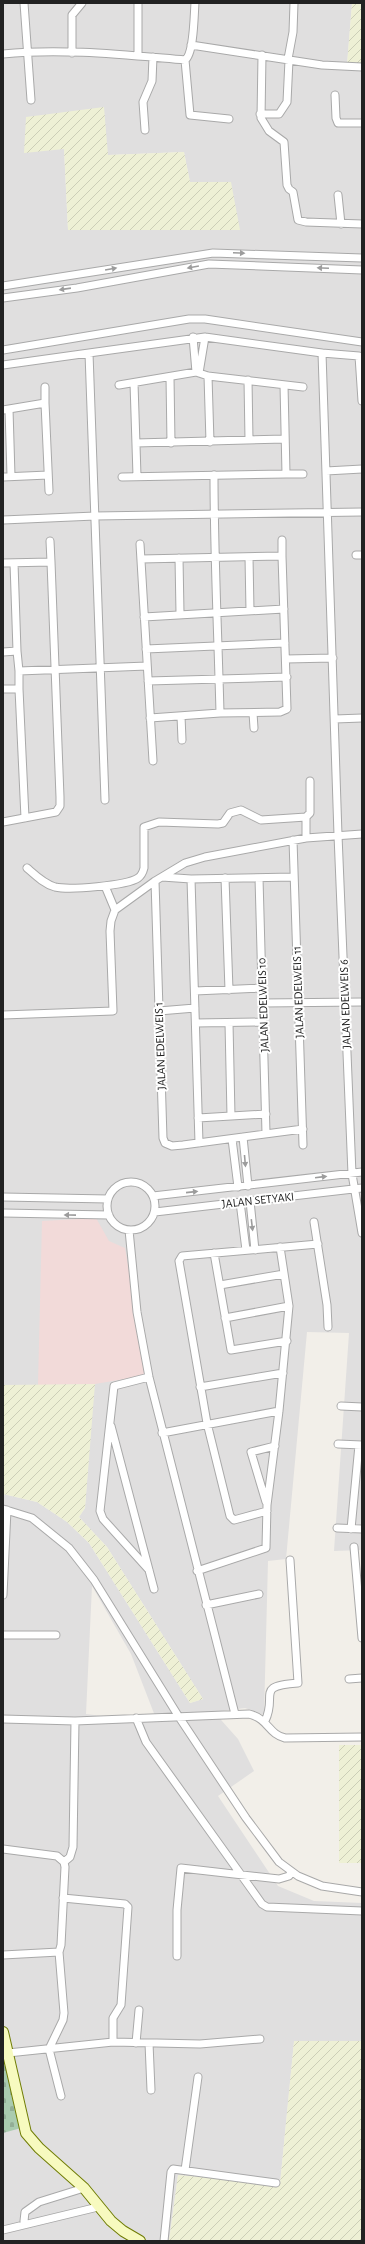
<svg xmlns="http://www.w3.org/2000/svg" width="365" height="2244" font-family="'Alegreya Sans',sans-serif">
	<style>
		.residential { fill: #e0dfdf; fill-rule: evenodd }
		.commercial { fill: #f2dad9 }
		.farmland { fill: url(#farmland-furrows) }
		.cemetery { fill: url(#cemetery-stones) }
		.lines { fill: none; stroke-linecap: round; stroke-linejoin: round }
		.street-casing { stroke: #a9a9a9; stroke-width: 9 }
		.secondary-casing { stroke: #707d05; stroke-width: 12 }
		.street { stroke: #fff; stroke-width: 7 }
		.secondary { stroke: #f7fabf; stroke-width: 10 }
		.oneway { fill: #9c9c9c }
		.labels { text-anchor: middle; dominant-baseline: central; stroke-width: 4; stroke-linejoin: round; paint-order: stroke }
		.street-label { font-size: 12px; fill: #222; stroke: #fff }
	</style>
	<defs>
		<pattern id="farmland-furrows" width="10" height="10" patternUnits="userSpaceOnUse"><rect width="10" height="10" fill="#eef0d5"/><path d="M-1 1l2-2M0 10L10 0M9 11l2-2" fill="none" stroke="#ccceb7"/></pattern>
		<pattern id="cemetery-stones" width="16" height="16" patternUnits="userSpaceOnUse"><rect width="16" height="16" fill="#aacbaf"/><path d="M2 7V4a2 2 0 0 1 4 0v3zM10 15v-3a2 2 0 0 1 4 0v3z" fill="#92ae96"/></pattern>
	</defs>
	<rect width="100%" height="100%" fill="#f2efe9"/>
	<path class="residential" d="M3,3h349l-5,62 15,1v1484l-28,1 15,-218 -42,-1 -21,227 -18,2 -4,154 -19,-7 -31,4 24,27 16,32 -36,25 60,90 36,15 48,2v138l-68,1 -14,142 -102,-9 -9,66h-166v-747l34,8 30,20 22,21 101,160 13,-4 -96,-152 -28,-30 6,-9 9,-123h-91zM64,149l44,6 76,-3 6,30 -122,48zM92,1586l39,68 24,62 -30,3 -39,-5z"/>
	<path class="commercial" d="M96,1218l13,23 16,7 23,127 -53,9 -57,1 4,-164z"/>
	<path class="farmland" d="M352,3h10v63l-15,-1z
		M104,107l4,48 76,-3 6,30h41l9,48h-172l-4,-81 -40,4 2,-36z
		M95,1384l-10,124 -6,9 28,30 96,152 -13,4 -101,-160 -22,-21 -30,-20 -34,-8v-109z
		M339,1745h23v118h-23z
		M294,2041h68v200h-193l9,-66 102,9z"/>
	<path class="cemetery" d="M3,2049l18,79 -18,5z"/>
	<g class="lines">
		<defs>
			<path id="street" d="M24,3l7,97
				M191,45l131,20 40,2
				M72,53v-38l10,-12
				M3,54c60,-6 122,1 182,6 9,-6 9,-45 10,-57
				M262,55l-1,63 8,13 15,11 3,43 2,4 4,3 5,28 8,2 56,2
				M138,56v-53
				M288,59l5,-27 1,-29
				M185,60l5,55 39,4
				M335,95l1,23 2,5h24
				M260,114h19l8,-12 2,-42
				M145,130l-2,-28 9,-21 1,-24
				M338,195l3,29
				M3,286l210,-33 149,5
				M3,298l74,-10 132,-24 153,6
				M193,337l3,35
				M3,350l186,-31h16l157,23
				M322,353l37,3 3,45
				M3,365l86,-12
				M199,373l6,-36
				M208,376l2,66
				M170,377l1,66
				M248,380l1,60
				M134,383l3,93
				M119,385l77,-13 12,4 95,11
				M45,403l4,88
				M9,409l2,67
				M3,410l42,-7v-16
				M136,443l149,-4
				M326,471l36,-2
				M286,474h17
				M3,477l45,-2
				M122,477l164,-3 -2,-89
				M3,520l92,-4 267,-4
				M50,541l1,21
				M140,544l13,217
				M356,555h6
				M282,556v-16
				M249,557l1,54
				M179,558l1,55
				M141,559l141,-3 5,153 -7,3 -60,1c-2,-79 -6,-159 -6,-238
				M3,563l48,-1 9,235v9l-4,6 -53,10
				M14,563l3,88
				M144,617l140,-8
				M146,649l139,-6
				M3,652l14,-1 2,20
				M286,659l47,-1
				M148,681l139,-4
				M3,689h16l6,129
				M19,689v-18l128,-5
				M253,713l1,15
				M181,716l1,24
				M150,718l70,-5
				M335,719l27,-1
				M105,800l-16,-447 116,-16 117,16 16,482 14,339 10,59
				M306,838v-21l4,-4v-32
				M293,840l10,305
				M27,868c8,7 17,16 28,19 14,3 71,-1 83,-9 3,-2 5,-6 6,-10v-41l15,-5 59,2 5,-1 7,-10 11,-3 20,10 45,-3
				M162,877l29,2 103,-2
				M225,878l4,112
				M259,878l7,255
				M191,879l8,264
				M155,881l8,257 2,5 7,3 11,-1 120,-16
				M105,886l10,24
				M195,991l67,-3
				M263,1003l99,-1
				M159,1011l36,-3
				M3,1015l110,-4 -3,-80 1,-10 4,-11 40,-29 30,-18 20,-6 101,-19 56,-4
				M196,1023l67,-1
				M229,1023l2,93
				M198,1118l68,-4
				M243,1137l5,49
				M232,1139l6,48
				M107 1206a24 24 0 1 1 48 0a24 24 0 1 1-48 0Z
				M153,1196l209,-24
				M3,1197l105,2
				M250,1201l5,49
				M240,1202l6,48
				M155,1212l207,-24
				M3,1213l106,2
				M314,1222l13,83 1,22
				M129,1230l8,82 12,65 86,337
				M214,1253l17,97 56,-9
				M220,1285l64,-11
				M225,1318l64,-12
				M149,1377l-35,9 -14,125 3,8 46,51
				M200,1387l83,-14
				M341,1406l21,1
				M111,1426l43,163
				M162,1433l117,-22
				M338,1444l24,1
				M266,1502l-15,-50 24,-6
				M3,1509l29,9 37,30 25,32 85,137 67,101 33,44 19,14 24,10 40,6
				M267,1511l-33,9 -4,-4 -23,-93 -28,-162 3,-5 136,-12
				M337,1528l25,1
				M351,1529l8,-84
				M354,1547l8,91
				M197,1571l69,-23 1,-43 12,-94 10,-105 -9,-59
				M3,1595l4,-85
				M206,1605l53,-11
				M3,1635h53
				M349,1679l13,-1
				M136,1718l10,24 116,162 5,3 95,4
				M3,1719l72,2 174,-7c20,5 19,20 36,24l77,-1
				M265,1721c13,-26 -11,-35 33,-38l-8,-123
				M3,1849l54,7 7,6 1,5 -4,78 -2,7 -56,3
				M64,1862l6,-5 3,-10 2,-126
				M63,1898l62,6 3,3 -7,98 -8,13v24
				M59,1952l5,61 -1,7 -14,29 12,47
				M177,1956v-46l4,-42 98,11 10,-3 2,-4
				M136,2043l3,-33
				M149,2043l2,47
				M8,2053l105,-11 87,2 60,-5
				M185,2170l13,-93
				M24,2221l1,-9 14,-10 45,-14
				M3,2230l95,-23
				M164,2241l7,-69 2,-3 103,14"/>
			<path id="secondary" d="M3,2032l23,101 13,15 45,40 27,33 12,10 17,10"/>
		</defs>
		<use href="#street" class="street-casing"/>
		<use href="#secondary" class="secondary-casing"/>
		<use href="#street" class="street"/>
		<use href="#secondary" class="secondary"/>
	</g>
	<defs><path id="oneway-solid" d="M-6-.8H1V-3.2L6.5 0L1 3.2V.8H-6Z"/></defs>
	<g class="oneway">
		<use href="#oneway-solid" transform="translate(239 253) rotate(2)"/>
		<use href="#oneway-solid" transform="translate(193 267) rotate(170)"/>
		<use href="#oneway-solid" transform="translate(323 268) rotate(-177)"/>
		<use href="#oneway-solid" transform="translate(111 269) rotate(-10)"/>
		<use href="#oneway-solid" transform="translate(65 289) rotate(172)"/>
		<use href="#oneway-solid" transform="translate(245 1161) rotate(85)"/>
		<use href="#oneway-solid" transform="translate(321 1177) rotate(-7)"/>
		<use href="#oneway-solid" transform="translate(192 1192) rotate(-6)"/>
		<use href="#oneway-solid" transform="translate(70 1215) rotate(-179)"/>
		<use href="#oneway-solid" transform="translate(252 1225) rotate(83)"/>
	</g>
	<g class="labels">
		<g class="street-label">
			<text transform="translate(298 992) rotate(-92)">JALAN EDELWEIS 11</text>
			<text transform="translate(345 1004) rotate(-92)">JALAN EDELWEIS 6</text>
			<text transform="translate(263 1005) rotate(-92)">JALAN EDELWEIS 10</text>
			<text transform="translate(160 1046) rotate(-92)">JALAN EDELWEIS 1</text>
			<text transform="translate(258 1200) rotate(-6)">JALAN SETYAKI</text>
		</g>
	</g>
	<rect width="365" height="2244" fill="none" stroke="#222222" stroke-width="8"/>
</svg>
